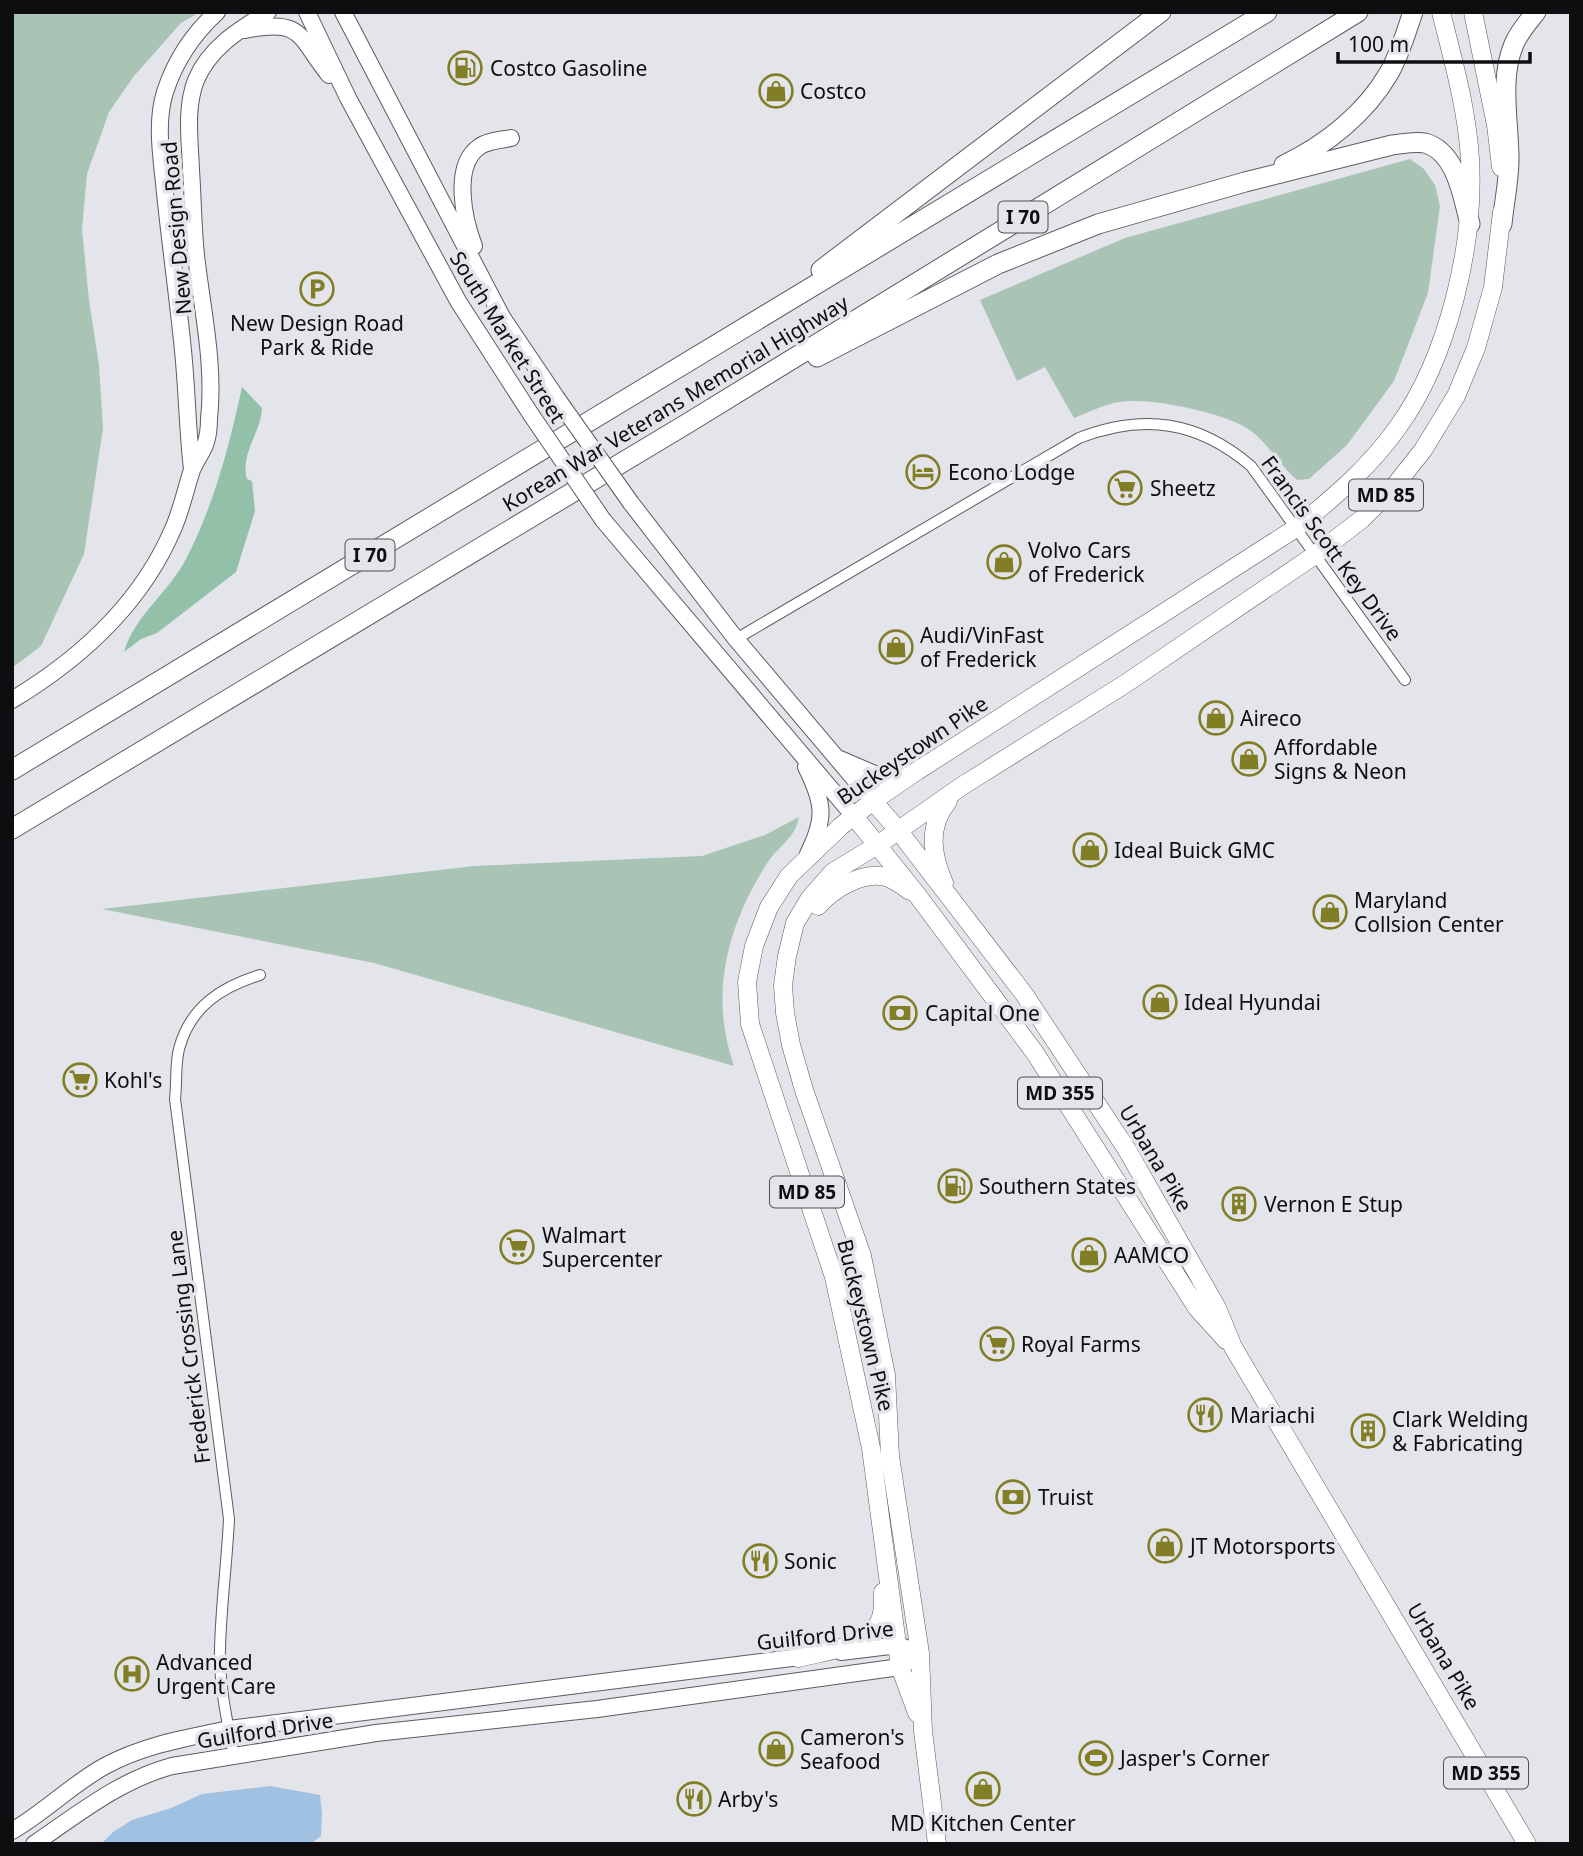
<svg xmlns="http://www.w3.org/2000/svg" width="1583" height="1856" font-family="'Noto Sans',sans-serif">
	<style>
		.green { fill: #a9c4b5 }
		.forest { fill: #93c0a9 }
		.water { fill: #a1c1e3 }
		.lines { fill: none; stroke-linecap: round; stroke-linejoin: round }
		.minor-casing { stroke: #5b5b61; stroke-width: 12 }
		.secondary-casing { stroke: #5b5b61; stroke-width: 18 }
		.primary-casing { stroke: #5b5b61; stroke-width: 19 }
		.motorway-casing { stroke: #5b5b61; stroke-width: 21 }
		.minor { stroke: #fff; stroke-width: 10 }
		.secondary { stroke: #fff; stroke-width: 16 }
		.primary { stroke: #fff; stroke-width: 18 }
		.motorway { stroke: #fff; stroke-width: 19 }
		.secondary-bridge-casing { stroke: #5b5b61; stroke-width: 18; stroke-linecap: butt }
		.secondary-bridge { stroke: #fff; stroke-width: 16 }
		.labels { text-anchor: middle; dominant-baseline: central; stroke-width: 7; stroke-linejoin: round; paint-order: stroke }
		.shield { fill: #e4e4eb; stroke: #4e4e52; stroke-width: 2 }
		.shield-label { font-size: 19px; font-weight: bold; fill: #0e0e11 }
		.poi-label { font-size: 21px; fill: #0e0e11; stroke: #e4e4eb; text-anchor: start }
		.street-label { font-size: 21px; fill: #0e0e11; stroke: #e4e4eb }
	</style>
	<rect width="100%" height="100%" fill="#e4e4eb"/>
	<path class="green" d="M12,12h188l-19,11 -47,53 -25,36 -22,62 -5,55 7,71 10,65 4,63 -19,126 -43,92 -29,22z
		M1410,159l14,10 11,16 5,21 -12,87 -34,88 -47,64 -38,34 -12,1c-19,-16 -30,-40 -52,-53 -25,-15 -103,-32 -131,-24 -13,3 -27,10 -40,15l-29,-51 -28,14 -37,-81 145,-62z
		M799,817c-3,21 -23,31 -33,48 -39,62 -57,130 -32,201l-360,-103 -272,-54 372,-43 228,-10 63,-21z"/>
	<path class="forest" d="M242,387l20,21c-1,25 -22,45 -15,71l5,2 3,30 -19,61 -79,61 -16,6 -17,13c10,-36 45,-60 62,-93 28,-54 43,-112 56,-172z"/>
	<path class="water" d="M270,1786l50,9 2,18 -1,23 -10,8h-210l12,-12 19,-12 39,-12 31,-14z"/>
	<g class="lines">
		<defs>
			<path id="minor" d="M736,639l343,-201c65,-25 119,-17 172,28l154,214
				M234,1756c-7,-35 -15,-72 -14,-107 1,-44 7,-87 9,-130l-54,-420c2,-16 0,-35 4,-50 11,-42 42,-62 81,-74"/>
			<path id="secondary" d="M307,12l41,86 110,203 72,112
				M343,12l159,305 54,80
				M245,30c58,-12 53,6 84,45
				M474,246c-10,-26 -22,-80 5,-99 7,-6 22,-7 32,-9
				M192,469c-5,-43 -5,-85 -10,-128 -5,-49 -12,-99 -17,-148 -3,-33 -10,-69 0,-101 10,-31 28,-58 52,-80
				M631,503l105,136 137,162
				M603,520l250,295
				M12,700c68,-41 129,-96 161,-171 8,-18 12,-37 18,-56 3,-10 10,-18 14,-28 3,-8 4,-18 4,-26 6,-55 -7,-110 -13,-164 -3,-28 -3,-57 -5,-85 -1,-29 -6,-62 5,-90 14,-33 43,-50 72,-68
				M840,759l44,19 27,-5
				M806,767c18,36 20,51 2,87
				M841,1652l57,-7 22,8
				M12,1831c33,-19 60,-47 93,-65 38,-21 82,-28 124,-37l579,-73
				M34,1844c44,-30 86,-64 138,-78l204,-33 221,-24 303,-42 11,-7"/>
			<path id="primary" d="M1473,12l23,113 5,42
				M873,801l25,29 126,164 102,154 91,160 16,39 294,497
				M853,815l65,81 117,157 162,255 29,32
				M944,883c-12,-28 -17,-56 4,-82
				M818,906c15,-17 44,-35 68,-29 9,3 17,9 24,14
				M798,1658c26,-7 71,-10 82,-38 4,-9 3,-19 3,-28
				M917,1713l-17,-46 -29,-219 -37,-171 -84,-253 -3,-42 7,-36 15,-39 20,-31 52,-50 32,-25 44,-30 379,-243c37,-30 74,-61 102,-101 50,-69 77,-183 72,-268 -3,-50 -17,-99 -29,-147
				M937,1844l-14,-113 -3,-78 -30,-197 -4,-81 -24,-119 -58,-166 -13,-45 -6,-32 -2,-28 4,-29 8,-33 15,-25 23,-26 46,-28 83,-58 163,-102 190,-129 47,-36 31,-31 30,-38 33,-54 20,-48 17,-61 9,-75"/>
			<path id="motorway" d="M1284,165c42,-20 82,-52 105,-92 11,-19 17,-41 24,-61
				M1502,224c2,-21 7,-44 7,-65 0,-37 -10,-80 5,-115 5,-12 14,-22 22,-32
				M821,270l340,-258
				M817,357l181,-93 100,-40 147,-42 147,-37c10,-1 22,-4 33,-2 32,9 38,55 45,81
				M12,770l1255,-758
				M12,829l676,-406 670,-411"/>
		</defs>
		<use href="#minor" class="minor-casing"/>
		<use href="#secondary" class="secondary-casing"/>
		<use href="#primary" class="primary-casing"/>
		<use href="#motorway" class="motorway-casing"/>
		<use href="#minor" class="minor"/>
		<use href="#secondary" class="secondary"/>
		<use href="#primary" class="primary"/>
		<use href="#motorway" class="motorway"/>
		<defs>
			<path id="secondary-bridge" d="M556,397l75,106
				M530,413l73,107"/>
		</defs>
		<use href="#secondary-bridge" class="secondary-bridge-casing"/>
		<use href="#secondary-bridge" class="secondary-bridge"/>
	</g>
	<defs>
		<symbol id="fuel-ring" viewBox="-11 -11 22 22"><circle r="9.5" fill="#e4e4eb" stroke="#817e25" stroke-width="1.5"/><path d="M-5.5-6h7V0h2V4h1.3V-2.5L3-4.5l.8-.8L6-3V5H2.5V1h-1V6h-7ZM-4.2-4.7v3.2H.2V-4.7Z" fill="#817e25"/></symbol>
		<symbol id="shop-ring" viewBox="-11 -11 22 22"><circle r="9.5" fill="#e4e4eb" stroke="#817e25" stroke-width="1.5"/><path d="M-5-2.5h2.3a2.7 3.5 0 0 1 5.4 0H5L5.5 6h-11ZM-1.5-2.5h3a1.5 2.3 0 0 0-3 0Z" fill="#817e25"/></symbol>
		<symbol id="parking-ring" viewBox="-11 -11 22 22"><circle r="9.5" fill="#e4e4eb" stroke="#817e25" stroke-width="1.5"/><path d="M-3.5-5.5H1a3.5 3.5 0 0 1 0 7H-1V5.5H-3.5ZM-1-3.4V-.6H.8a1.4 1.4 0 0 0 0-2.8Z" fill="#817e25"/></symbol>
		<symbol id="hotel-ring" viewBox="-11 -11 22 22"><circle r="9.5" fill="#e4e4eb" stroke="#817e25" stroke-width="1.5"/><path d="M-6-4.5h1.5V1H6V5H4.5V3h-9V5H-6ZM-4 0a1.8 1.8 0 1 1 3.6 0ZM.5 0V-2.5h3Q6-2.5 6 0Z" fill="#817e25"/></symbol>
		<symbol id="supermarket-ring" viewBox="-11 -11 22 22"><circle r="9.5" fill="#e4e4eb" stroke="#817e25" stroke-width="1.5"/><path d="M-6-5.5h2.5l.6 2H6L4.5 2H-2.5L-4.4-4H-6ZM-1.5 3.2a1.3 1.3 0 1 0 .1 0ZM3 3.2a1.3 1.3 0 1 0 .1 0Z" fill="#817e25"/></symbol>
		<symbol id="bank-ring" viewBox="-11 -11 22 22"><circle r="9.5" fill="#e4e4eb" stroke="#817e25" stroke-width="1.5"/><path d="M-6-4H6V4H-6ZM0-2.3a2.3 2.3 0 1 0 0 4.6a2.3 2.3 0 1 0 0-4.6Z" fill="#817e25"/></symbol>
		<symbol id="building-ring" viewBox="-11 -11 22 22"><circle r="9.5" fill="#e4e4eb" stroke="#817e25" stroke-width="1.5"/><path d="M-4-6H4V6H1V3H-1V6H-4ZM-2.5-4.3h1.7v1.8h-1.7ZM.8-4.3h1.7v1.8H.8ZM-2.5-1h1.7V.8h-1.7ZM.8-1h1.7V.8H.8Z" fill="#817e25"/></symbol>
		<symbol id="restaurant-ring" viewBox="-11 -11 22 22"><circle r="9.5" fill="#e4e4eb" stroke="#817e25" stroke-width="1.5"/><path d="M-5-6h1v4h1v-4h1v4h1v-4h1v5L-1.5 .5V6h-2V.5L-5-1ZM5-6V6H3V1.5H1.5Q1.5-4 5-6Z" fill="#817e25"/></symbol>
		<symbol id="hospital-ring" viewBox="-11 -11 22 22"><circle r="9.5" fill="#e4e4eb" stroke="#817e25" stroke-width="1.5"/><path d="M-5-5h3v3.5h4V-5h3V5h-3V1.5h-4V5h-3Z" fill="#817e25"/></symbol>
		<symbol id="stadium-ring" viewBox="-11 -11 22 22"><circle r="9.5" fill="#e4e4eb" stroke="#817e25" stroke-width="1.5"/><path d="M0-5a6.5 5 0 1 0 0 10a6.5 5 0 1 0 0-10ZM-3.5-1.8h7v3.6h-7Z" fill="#817e25"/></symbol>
	</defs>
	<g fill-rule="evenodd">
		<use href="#fuel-ring" x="446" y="49" width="38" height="38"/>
		<use href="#shop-ring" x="757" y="72" width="38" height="38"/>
		<use href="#parking-ring" x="298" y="270" width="38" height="38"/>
		<use href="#hotel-ring" x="904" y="453" width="38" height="38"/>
		<use href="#supermarket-ring" x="1106" y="469" width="38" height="38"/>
		<use href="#shop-ring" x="985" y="543" width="38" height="38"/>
		<use href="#shop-ring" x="877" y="628" width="38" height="38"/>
		<use href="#shop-ring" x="1197" y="699" width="38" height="38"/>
		<use href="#shop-ring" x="1230" y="740" width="38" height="38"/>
		<use href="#shop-ring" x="1071" y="831" width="38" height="38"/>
		<use href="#shop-ring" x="1311" y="893" width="38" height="38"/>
		<use href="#shop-ring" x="1141" y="983" width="38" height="38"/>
		<use href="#bank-ring" x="881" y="994" width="38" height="38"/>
		<use href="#supermarket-ring" x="61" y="1061" width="38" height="38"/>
		<use href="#fuel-ring" x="936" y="1167" width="38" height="38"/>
		<use href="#building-ring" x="1220" y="1185" width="38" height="38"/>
		<use href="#supermarket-ring" x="498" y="1228" width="38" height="38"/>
		<use href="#shop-ring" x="1070" y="1236" width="38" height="38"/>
		<use href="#supermarket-ring" x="978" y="1325" width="38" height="38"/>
		<use href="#restaurant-ring" x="1186" y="1396" width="38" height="38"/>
		<use href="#building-ring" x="1349" y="1412" width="38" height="38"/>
		<use href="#bank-ring" x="994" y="1478" width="38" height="38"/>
		<use href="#shop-ring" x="1146" y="1527" width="38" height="38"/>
		<use href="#restaurant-ring" x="741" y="1542" width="38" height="38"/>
		<use href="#hospital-ring" x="113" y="1655" width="38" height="38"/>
		<use href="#shop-ring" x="757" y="1730" width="38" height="38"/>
		<use href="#stadium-ring" x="1077" y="1739" width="38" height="38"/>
		<use href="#shop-ring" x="964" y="1770" width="38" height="38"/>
		<use href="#restaurant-ring" x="675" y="1780" width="38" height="38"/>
	</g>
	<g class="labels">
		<g class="shield">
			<rect x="998.5" y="201.5" width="49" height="31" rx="5"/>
			<rect x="1349" y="479.5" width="74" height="31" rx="5"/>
			<rect x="345.5" y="539.5" width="49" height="31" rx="5"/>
			<rect x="1018" y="1077.5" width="84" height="31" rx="5"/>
			<rect x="770" y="1176.5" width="74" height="31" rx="5"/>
			<rect x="1444" y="1757.5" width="84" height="31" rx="5"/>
		</g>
		<g class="shield-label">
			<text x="1023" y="217">I 70</text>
			<text x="1386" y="495">MD 85</text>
			<text x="370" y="555">I 70</text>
			<text x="1060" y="1093">MD 355</text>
			<text x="807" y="1192">MD 85</text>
			<text x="1486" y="1773">MD 355</text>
		</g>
		<g class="poi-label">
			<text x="490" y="68">Costco Gasoline</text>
			<text x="800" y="91">Costco</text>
			<text x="317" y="323" text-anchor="middle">New Design Road<tspan x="317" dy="24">Park &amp; Ride</tspan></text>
			<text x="948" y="472">Econo Lodge</text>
			<text x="1150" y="488">Sheetz</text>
			<text x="1028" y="550">Volvo Cars<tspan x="1028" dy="24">of Frederick</tspan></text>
			<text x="920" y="635">Audi/VinFast<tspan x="920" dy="24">of Frederick</tspan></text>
			<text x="1240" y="718">Aireco</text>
			<text x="1274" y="747">Affordable<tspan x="1274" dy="24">Signs &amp; Neon</tspan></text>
			<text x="1114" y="850">Ideal Buick GMC</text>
			<text x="1354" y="900">Maryland<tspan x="1354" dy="24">Collsion Center</tspan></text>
			<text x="1184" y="1002">Ideal Hyundai</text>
			<text x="925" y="1013">Capital One</text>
			<text x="104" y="1080">Kohl's</text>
			<text x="979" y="1186">Southern States</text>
			<text x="1264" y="1204">Vernon E Stup</text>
			<text x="542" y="1235">Walmart<tspan x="542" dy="24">Supercenter</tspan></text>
			<text x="1114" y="1255">AAMCO</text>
			<text x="1021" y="1344">Royal Farms</text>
			<text x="1230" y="1415">Mariachi</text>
			<text x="1392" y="1419">Clark Welding<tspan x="1392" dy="24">&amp; Fabricating</tspan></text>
			<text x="1038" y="1497">Truist</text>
			<text x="1190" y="1546">JT Motorsports</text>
			<text x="784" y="1561">Sonic</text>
			<text x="156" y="1662">Advanced<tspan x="156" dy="24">Urgent Care</tspan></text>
			<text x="800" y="1737">Cameron's<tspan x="800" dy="24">Seafood</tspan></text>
			<text x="1120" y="1758">Jasper's Corner</text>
			<text x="718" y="1799">Arby's</text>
			<text x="983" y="1823" text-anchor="middle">MD Kitchen Center</text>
		</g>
		<g class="street-label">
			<text transform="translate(176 228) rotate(-95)">New Design Road</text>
			<text transform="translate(508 337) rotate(58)">South Market Street</text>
			<text transform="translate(675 403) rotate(-31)">Korean War Veterans Memorial Highway</text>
			<text transform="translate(1332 548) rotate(54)">Francis Scott Key Drive</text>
			<text transform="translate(912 750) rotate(-34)">Buckeystown Pike</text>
			<text transform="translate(1156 1158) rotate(59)">Urbana Pike</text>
			<text transform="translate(866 1325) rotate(76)">Buckeystown Pike</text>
			<text transform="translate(188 1347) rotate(-97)">Frederick Crossing Lane</text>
			<text transform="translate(825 1635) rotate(-6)">Guilford Drive</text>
			<text transform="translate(1444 1656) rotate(59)">Urbana Pike</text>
			<text transform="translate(265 1730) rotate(-9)">Guilford Drive</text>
		</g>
	</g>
	<rect width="1583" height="1856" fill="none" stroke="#0e0e11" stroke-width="28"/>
	<path d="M1338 52v10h192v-10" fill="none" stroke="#0e0e11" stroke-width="3.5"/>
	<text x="1348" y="52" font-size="21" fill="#0e0e11" stroke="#e4e4eb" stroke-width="5" paint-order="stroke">100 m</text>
</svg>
